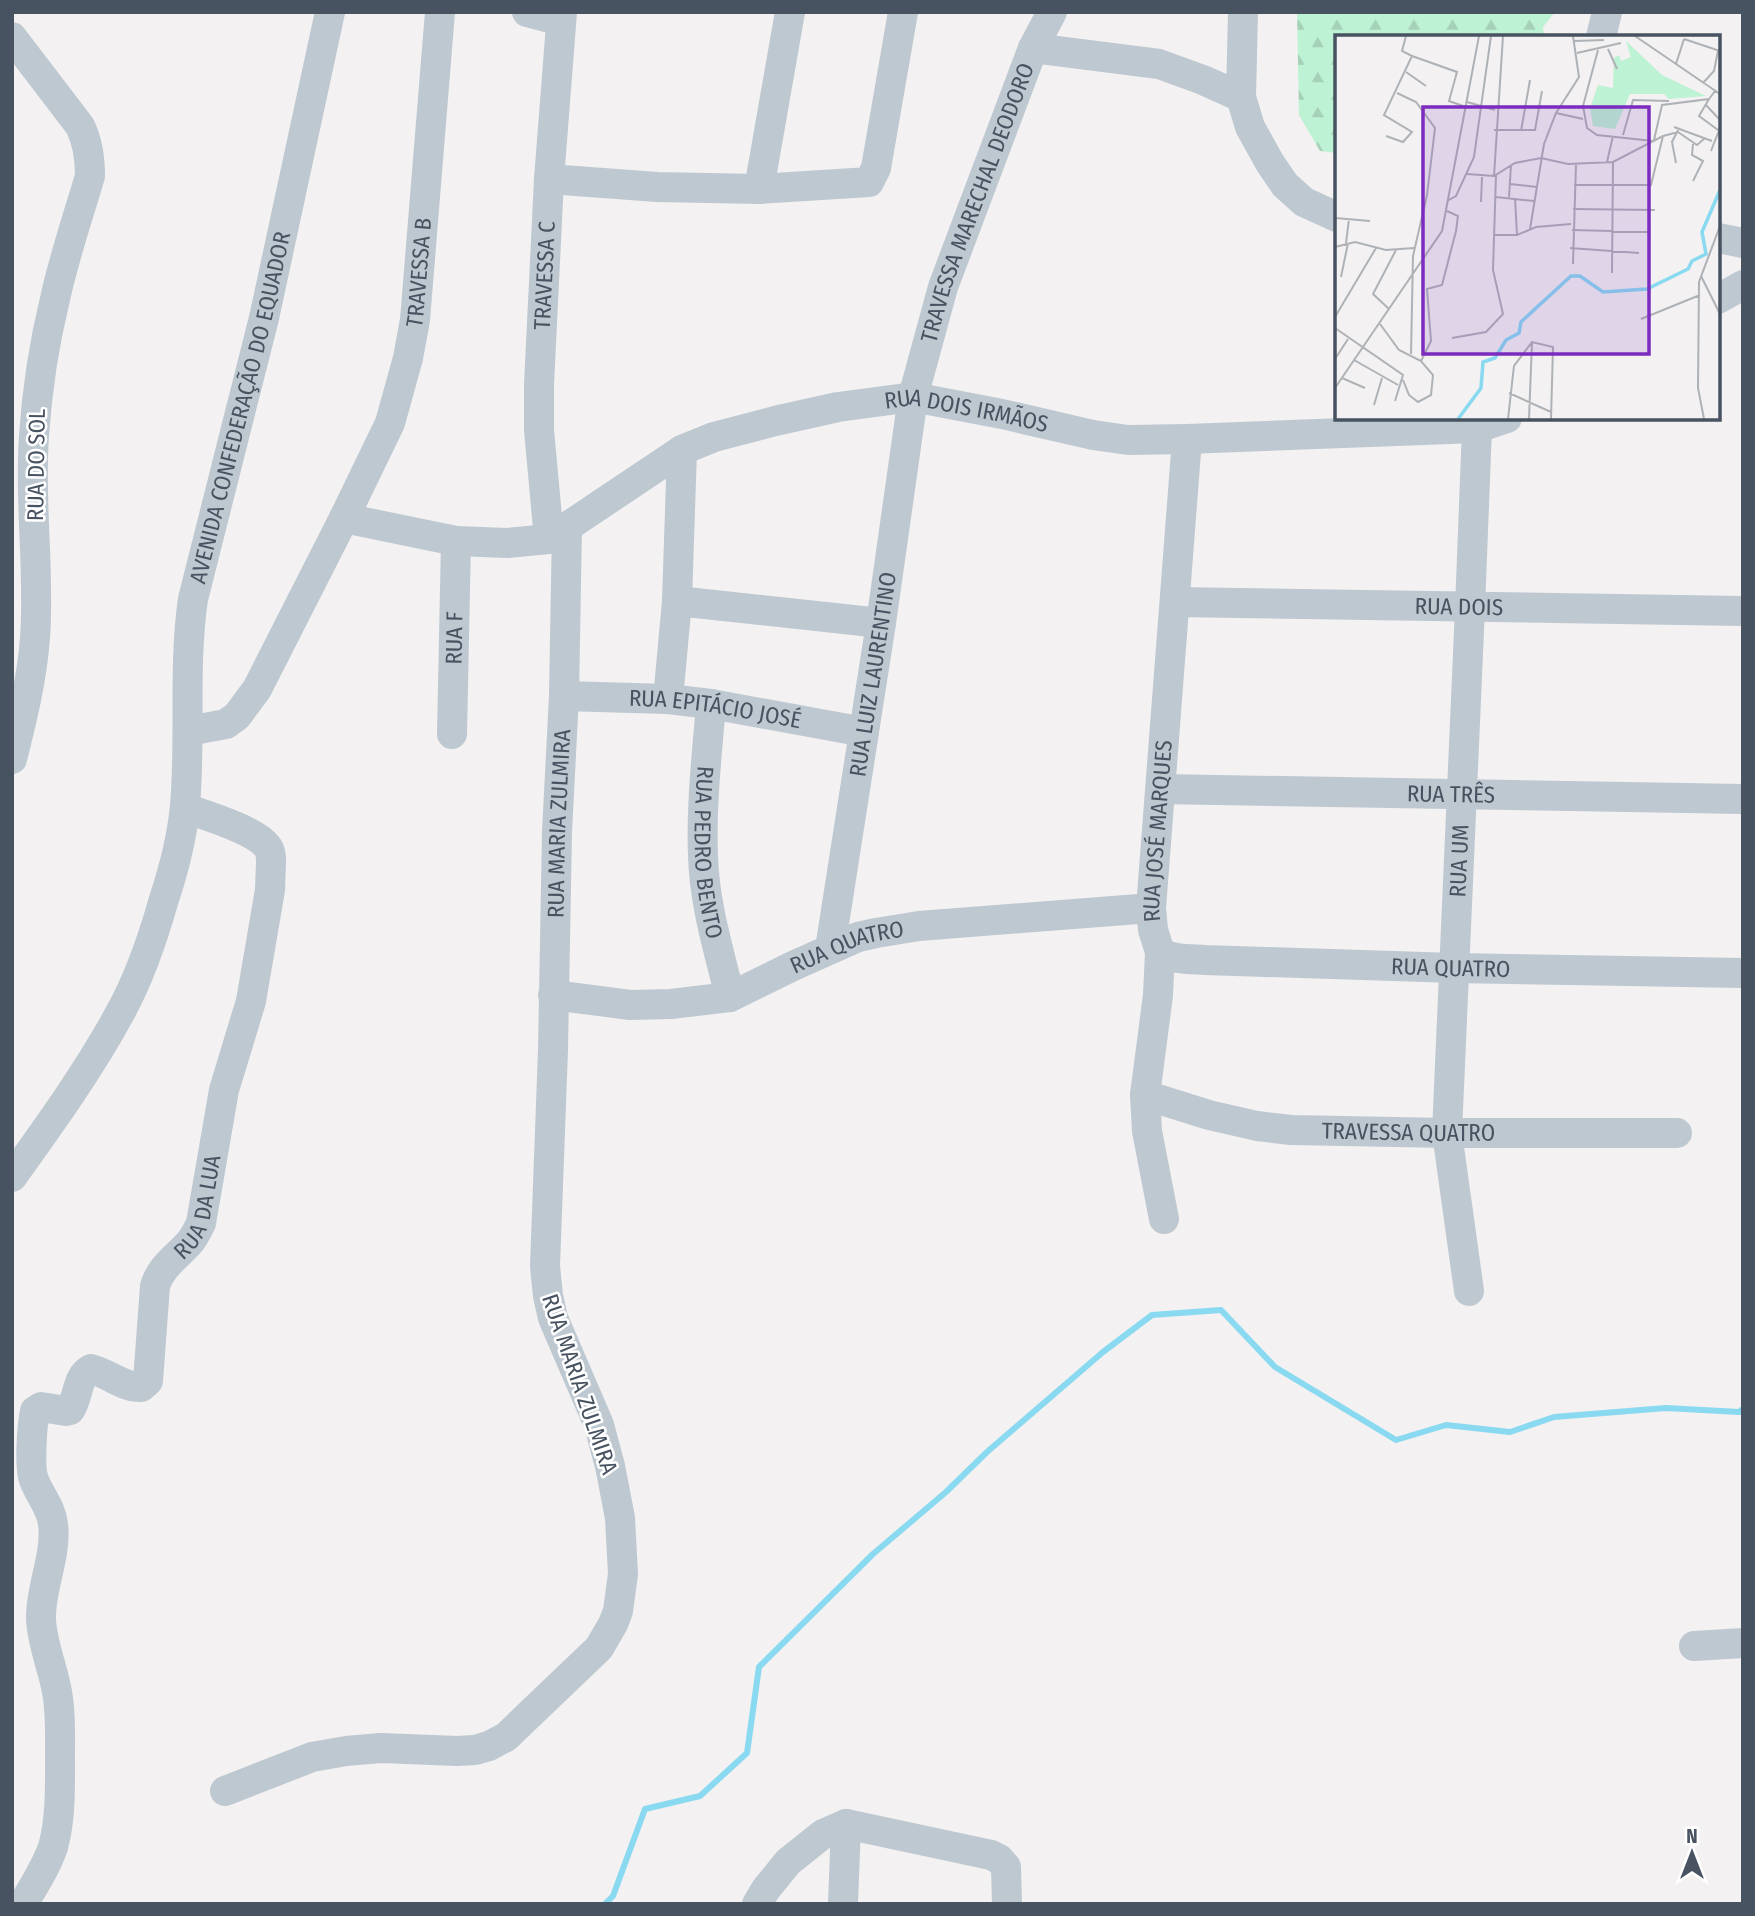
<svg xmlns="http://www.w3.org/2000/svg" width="1755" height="1916" font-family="'Fira Sans Condensed',sans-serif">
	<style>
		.forest { fill: url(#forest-firs) }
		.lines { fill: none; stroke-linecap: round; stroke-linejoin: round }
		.stream { stroke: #89d9f1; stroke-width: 6 }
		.minor { stroke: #bec8d1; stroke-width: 30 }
		.labels { text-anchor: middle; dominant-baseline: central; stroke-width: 5; stroke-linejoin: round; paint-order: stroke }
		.street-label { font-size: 23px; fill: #475360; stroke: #fff }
		.inset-river { fill: none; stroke: #89d9f1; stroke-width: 3.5 }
		.inset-road { fill: none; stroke: #aeb2b7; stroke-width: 2 }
		.view { fill: #7b2cbf; fill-opacity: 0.15; stroke: #7b2cbf; stroke-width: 3.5 }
		.inset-edge { fill: none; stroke: #475360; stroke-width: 3.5 }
	</style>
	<defs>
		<pattern id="forest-firs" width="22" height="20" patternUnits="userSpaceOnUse" patternTransform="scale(1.75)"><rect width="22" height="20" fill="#bef2d4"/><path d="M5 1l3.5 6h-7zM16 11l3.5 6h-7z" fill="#a5d1b9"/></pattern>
	</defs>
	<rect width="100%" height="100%" fill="#f3f1f1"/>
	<path class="forest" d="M1297,12h258l-12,15 1,10h-207v116l-17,-2 -21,-36z"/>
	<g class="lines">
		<path class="stream" d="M605,1904l8,-8 32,-87 55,-13 47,-43 12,-86 114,-113 73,-62 41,-40 116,-100 49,-37 69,-5 54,57 121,73 50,-15 64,7 44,-15 112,-9 73,4 4,-3"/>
		<g class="minor">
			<path d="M527,12l34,9"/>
			<path d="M1243,12l-2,85 9,30 20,36 15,22 19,17 33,15"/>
			<path d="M12,37l68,89c8,16 10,32 10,50 -12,41 -26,81 -35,123 -11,45 -18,91 -21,137 -5,67 6,135 1,202 -3,41 -13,81 -23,121"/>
			<path d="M1601,37l6,-25"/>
			<path d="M1033,48l126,16 44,16 38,17"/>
			<path d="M549,179l108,8 102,2 110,-7 7,-14 27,-156"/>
			<path d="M759,189l31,-177"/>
			<path d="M1718,238l25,5"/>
			<path d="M1718,299l25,-14"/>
			<path id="s1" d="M344,518l112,23 51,2 42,-4 133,-89 32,-13 61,-16 63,-14 75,-10 89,17 91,21 35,5 59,-1 290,-11 30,-10"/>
			<path id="s2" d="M549,539l-10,-109v-45l10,-206 13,-167"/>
			<path d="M677,601l204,22"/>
			<path id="s3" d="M1175,602l568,9"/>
			<path id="s4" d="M564,696l104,3 43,5 153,28"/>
			<path d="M668,699l9,-98 5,-151"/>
			<path id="s5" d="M711,704c-4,50 -10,101 -8,151 1,48 16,96 27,142"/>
			<path id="s6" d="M188,731l38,-7 11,-8 20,-27 87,-171 46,-95 18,-65 7,-38 25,-308"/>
			<path id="s7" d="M452,734l4,-193"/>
			<path id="s8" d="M1161,789l582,10"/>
			<path id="s9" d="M830,949l51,-326 32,-226 30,-110 90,-239 19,-36"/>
			<path id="s10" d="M1160,952c13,8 30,7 45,8l249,8 289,5"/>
			<path id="s11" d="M553,995l77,10 41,-1 59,-7 63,-31 65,-29 18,-4 43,-7 232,-18"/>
			<path id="s12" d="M1145,1095l64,20 48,11 34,4 156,3h230"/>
			<path id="s13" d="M12,1177c38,-53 77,-107 108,-164 20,-36 33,-75 44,-114 10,-30 18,-61 21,-93 6,-69 -2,-138 8,-207l71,-281 66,-306"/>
			<path id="s14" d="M1164,1219l-17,-88 -2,-36 13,-100 2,-43 -7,-22 -2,-22 36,-469"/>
			<path id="s15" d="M1469,1291l-22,-158 23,-525 7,-180"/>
			<path d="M1694,1646l49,-3"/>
			<path id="s16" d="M225,1791l87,-34 34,-6 35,-3 76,3 18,-1 14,-4 17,-9 93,-89 14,-24 5,-13 5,-37 -3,-56 -10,-52 -11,-41 -46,-107 -5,-22 -3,-30 8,-216 4,-218 7,-136 3,-169"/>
			<path id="s17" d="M23,1904c11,-18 23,-37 30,-57 8,-29 7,-61 7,-91 0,-21 1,-43 -3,-64 -4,-24 -15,-48 -16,-73 -1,-31 16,-63 12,-95 -2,-17 -13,-28 -19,-44 -5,-12 -2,-55 1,-69l6,-4 25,4 4,-1c9,-13 6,-33 21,-41 17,4 33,19 50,18l7,-6 7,-95c6,-20 22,-29 35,-44 5,-6 8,-13 11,-19l23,-133 27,-89 19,-111 1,-28c0,-5 0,-11 -4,-16 -12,-16 -62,-31 -82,-38"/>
			<path d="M757,1904l9,-15 22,-27 35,-28 23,-10 145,31 8,4 7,8 1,37"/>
			<path d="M843,1904l3,-80"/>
		</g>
	</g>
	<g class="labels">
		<g class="street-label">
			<text stroke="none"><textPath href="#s9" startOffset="763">TRAVESSA MARECHAL DEODORO</textPath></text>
			<text stroke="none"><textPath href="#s6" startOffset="537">TRAVESSA B</textPath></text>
			<text stroke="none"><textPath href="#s2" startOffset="264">TRAVESSA C</textPath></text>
			<text stroke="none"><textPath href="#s13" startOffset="819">AVENIDA CONFEDERAÇÃO DO EQUADOR</textPath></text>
			<text stroke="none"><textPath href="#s1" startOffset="660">RUA DOIS IRMÃOS</textPath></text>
			<text transform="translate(36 465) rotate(-89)">RUA DO SOL</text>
			<text stroke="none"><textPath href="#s3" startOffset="284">RUA DOIS</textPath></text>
			<text stroke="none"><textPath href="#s7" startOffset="96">RUA F</textPath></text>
			<text stroke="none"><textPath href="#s9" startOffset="278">RUA LUIZ LAURENTINO</textPath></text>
			<text stroke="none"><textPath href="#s4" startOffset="152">RUA EPITÁCIO JOSÉ</textPath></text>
			<text stroke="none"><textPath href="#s8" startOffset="290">RUA TRÊS</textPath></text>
			<text stroke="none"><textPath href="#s16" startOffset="1262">RUA MARIA ZULMIRA</textPath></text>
			<text stroke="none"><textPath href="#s14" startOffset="392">RUA JOSÉ MARQUES</textPath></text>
			<text stroke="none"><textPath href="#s5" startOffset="149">RUA PEDRO BENTO</textPath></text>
			<text stroke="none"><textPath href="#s15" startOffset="432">RUA UM</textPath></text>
			<text stroke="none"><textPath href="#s11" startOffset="306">RUA QUATRO</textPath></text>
			<text stroke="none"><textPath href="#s10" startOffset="292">RUA QUATRO</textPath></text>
			<text stroke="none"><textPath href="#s12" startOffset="268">TRAVESSA QUATRO</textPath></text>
			<text stroke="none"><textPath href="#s17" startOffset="844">RUA DA LUA</textPath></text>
			<text transform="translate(580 1384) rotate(71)">RUA MARIA ZULMIRA</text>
		</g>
	</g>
	<g transform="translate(1335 35)">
		<rect width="385" height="385" fill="#f3f1f1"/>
		<path d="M291,6l36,34 44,21 -37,3 -5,-5h-34l-15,35 -22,-3 -3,-18 8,-23 15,3 1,-30 5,-3 2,6 10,-4z" fill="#bef2d4"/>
		<path class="inset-river" d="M123,384l23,-31 2,-26 12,-4 11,-18 13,-7 2,-11 50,-46h9l23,16 44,-3 41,-20 4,-8 14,-7 -4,-22 18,-42"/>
		<path class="inset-road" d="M300,1l85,58M349,4l36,12M239,6l30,-1M273,14l9,20M263,15l-15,56 4,22 10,7 56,6M242,18l44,-10M77,21l45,16 -8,29 17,6M341,29l8,-25M71,37l20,14M368,48l11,-12 4,-20M62,58l19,9 19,26 -8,67 -14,61 -2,98M374,64l-10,17 19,14M132,67l28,8M370,69l15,16M221,78l27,6M339,92l38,14M159,95h41l7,-39M186,96l9,-51M288,100l10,-35 36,1M51,101l17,6 9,-10 -28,-17 28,-59 -10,-5 4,-15M319,105l8,-35 47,-6 6,-8M376,116l9,-23M272,127l6,-26M341,128l-4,-21 6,-12M132,139l27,2 21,-13 26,-5 27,6 45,-2 50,-26 15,-4 19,13 8,-7M159,141l9,-140M358,146l10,-20 -11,-6 1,-11M175,149l27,3M239,150h77l12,-49M161,162l38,4M174,162l2,-32M180,163l2,37M112,166l9,-5 18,-39 17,-121M146,167l1,-25M238,174l82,1M0,183l35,3M195,194l14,-85 12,-31 23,-36 -6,-41M237,195l79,2M159,200h23l19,-8 35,-3M11,208l3,-24M0,212l20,-5 31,8 28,-2M235,213l69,5M238,229l3,-100M277,238l1,-111M366,241l19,38M6,242l7,-34M54,274l-16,-15 23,-44M0,282l41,-69M306,284l59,-24M45,289l19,26 22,11 12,14 -2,20 -13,7 -9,-7 -6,-15M0,293l68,47 -8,26M117,303l34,-6 17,-18 -10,-44 3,-95M0,324l13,-20M19,325l44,25M86,326l10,-20 -4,-52 15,-4 14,-54 2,-15 -11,-5M7,343l23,10M0,353l107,-157 37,-195M174,358l42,19M39,370l8,-27M173,384l6,-53 18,-24 21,5 -2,72M194,384l3,-77M369,384l-6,-31 1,-106 21,-56"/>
		<path class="view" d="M88,72h226v247h-226z"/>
		<rect width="385" height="385" class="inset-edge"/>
	</g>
	<rect width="1755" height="1916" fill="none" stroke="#475360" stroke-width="28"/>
	<g transform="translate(1692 1853)" stroke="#ffffff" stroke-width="5" paint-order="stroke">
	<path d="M0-5L12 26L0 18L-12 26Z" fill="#475360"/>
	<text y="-10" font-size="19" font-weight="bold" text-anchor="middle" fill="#475360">N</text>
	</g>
</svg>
